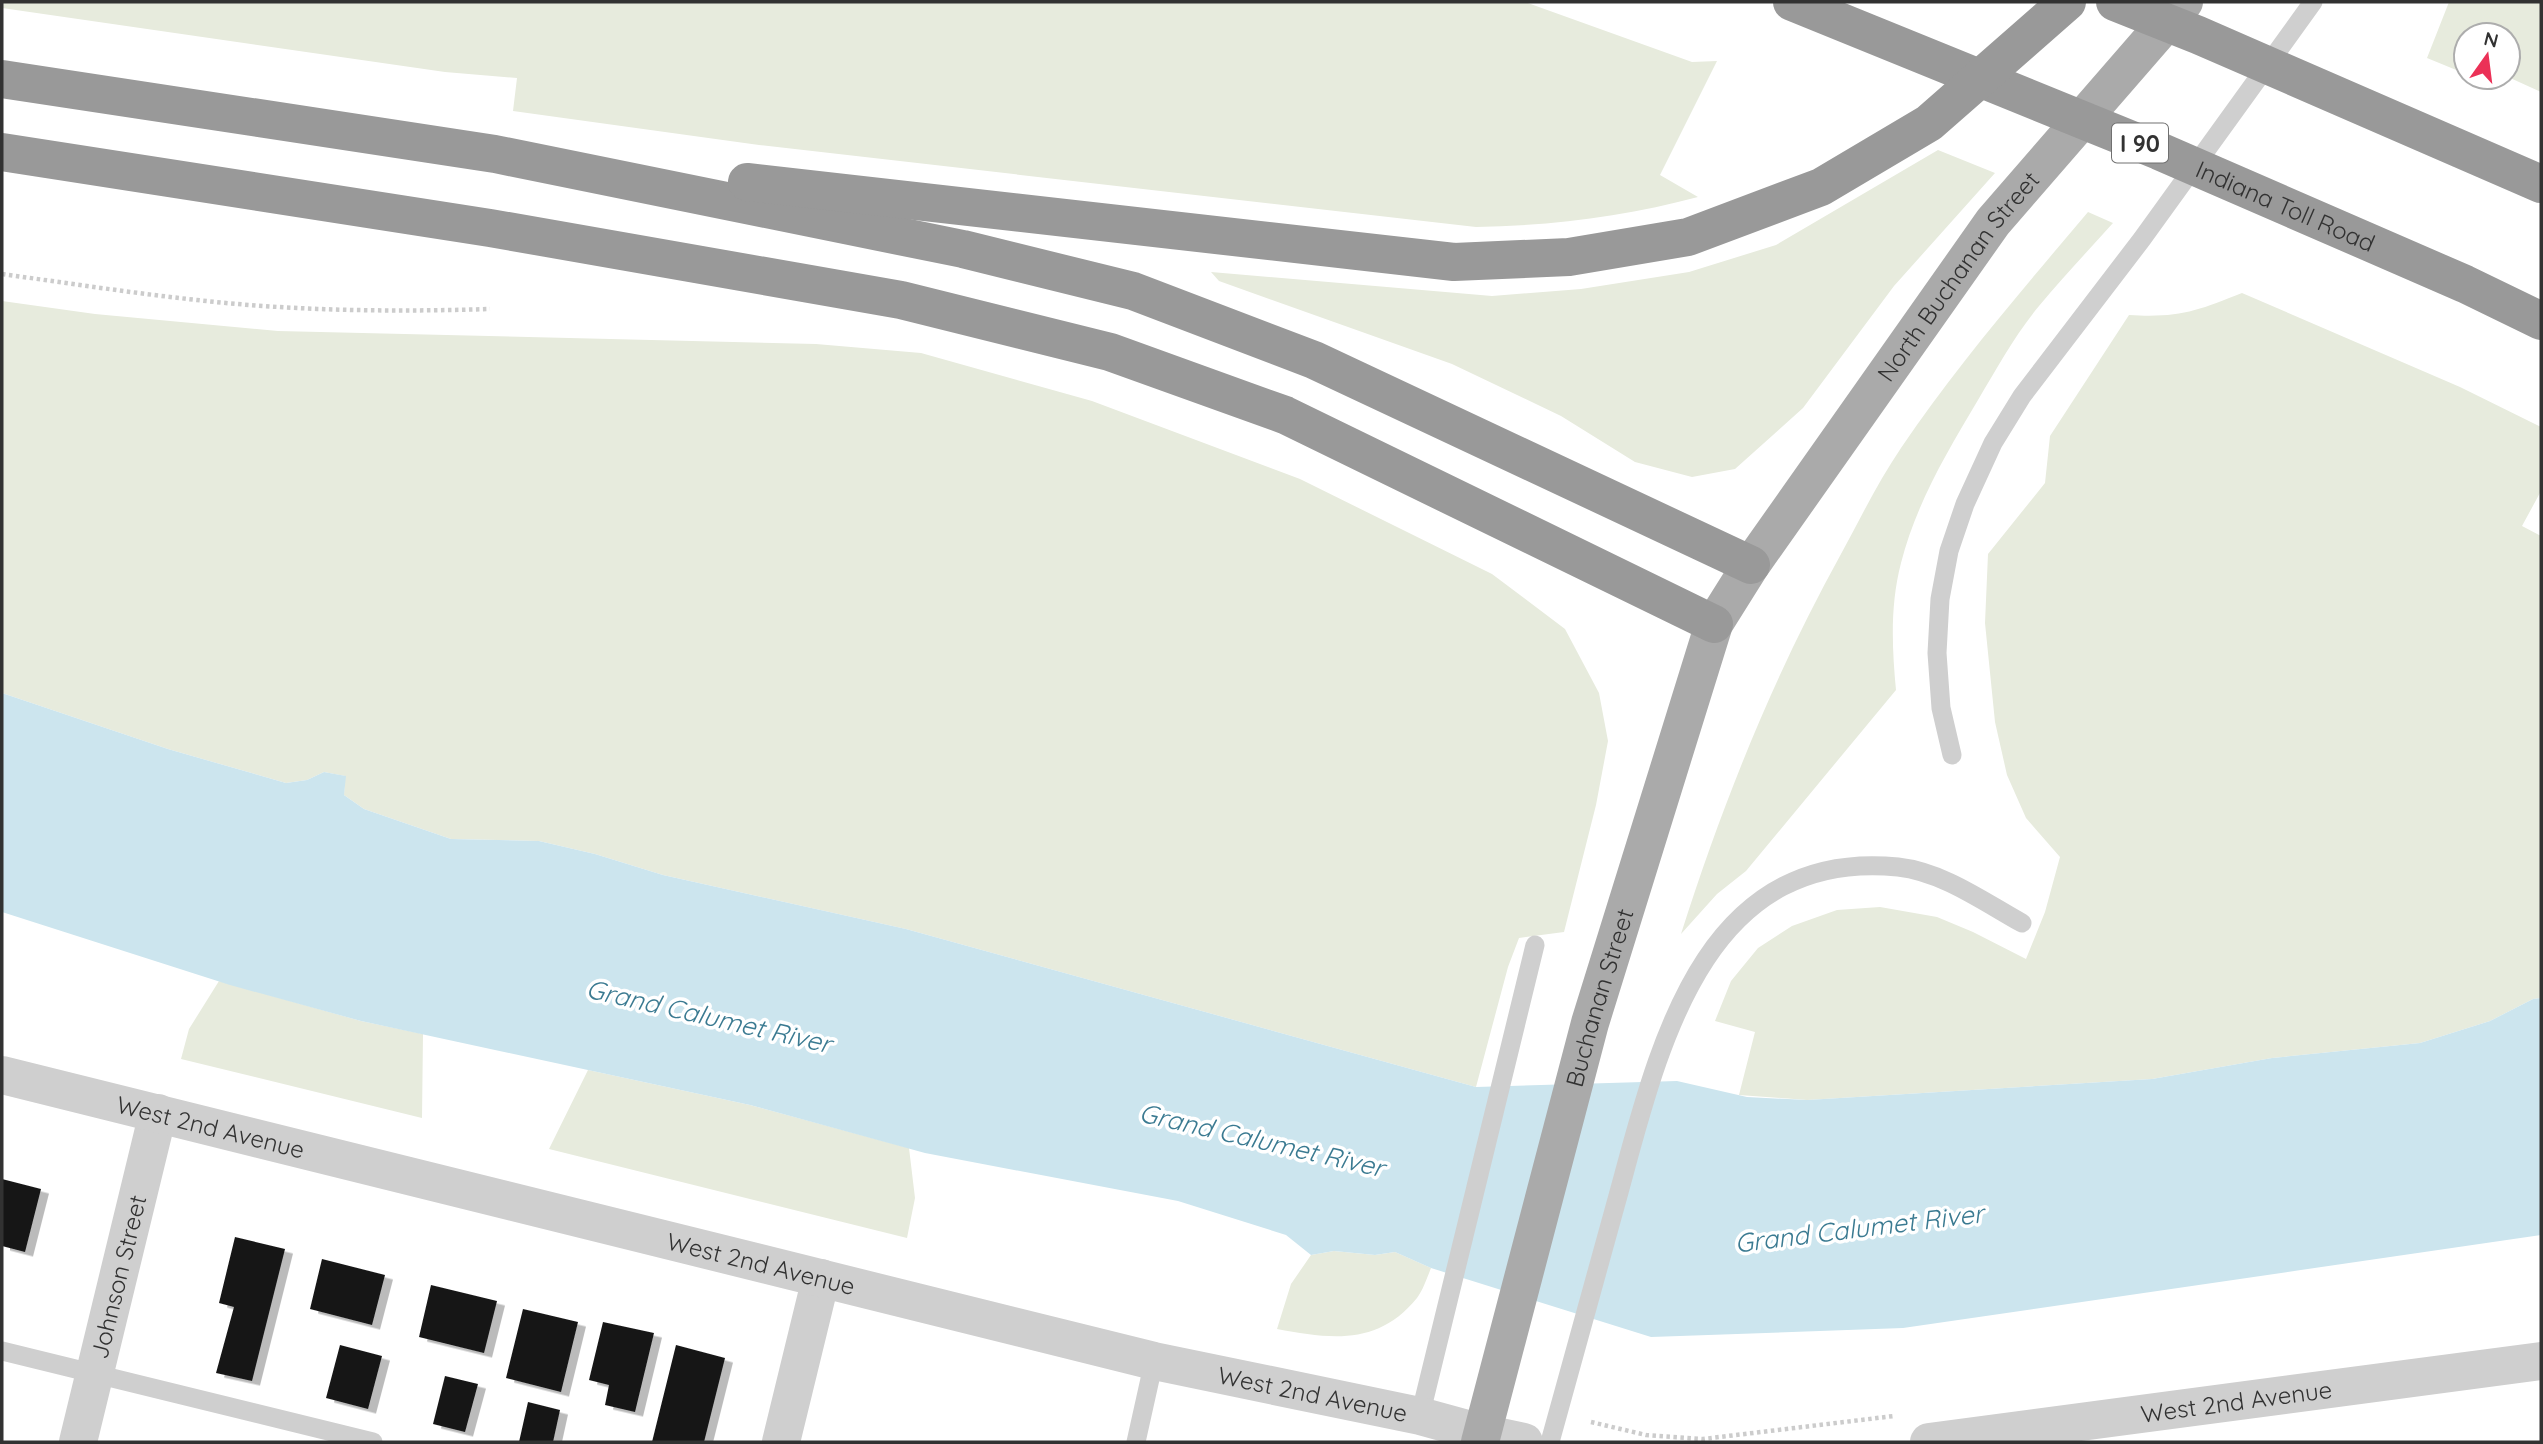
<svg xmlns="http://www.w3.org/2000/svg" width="2543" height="1444" font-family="Quicksand,sans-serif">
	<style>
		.green { fill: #e7ebdd }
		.water { fill: #cce5ee }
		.building { fill: #191919; filter: url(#shadow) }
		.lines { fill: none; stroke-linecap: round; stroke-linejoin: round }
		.path { stroke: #ccc; stroke-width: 4.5; stroke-dasharray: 3.5 3.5; stroke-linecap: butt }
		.service { stroke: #cfcfcf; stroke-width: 19 }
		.minor { stroke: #cfcfcf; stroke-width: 38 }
		.tertiary { stroke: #cfcfcf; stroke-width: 38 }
		.primary { stroke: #aaa; stroke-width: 38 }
		.motorway { stroke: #999; stroke-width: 38 }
		.labels { text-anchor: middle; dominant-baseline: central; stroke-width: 7; stroke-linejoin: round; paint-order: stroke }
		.shield { fill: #fff; stroke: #707070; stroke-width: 2 }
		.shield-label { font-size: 23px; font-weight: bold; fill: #323232 }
		.street-label { font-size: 24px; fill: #323232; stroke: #fff }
		.water-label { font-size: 26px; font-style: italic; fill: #3a7a91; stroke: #fff }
	</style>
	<defs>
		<filter id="shadow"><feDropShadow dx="8" dy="4.5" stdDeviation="0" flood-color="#0004"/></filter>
	</defs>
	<rect width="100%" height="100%" fill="#fff"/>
	<path class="green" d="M2,2h1523l167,60 25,-1 -57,114 38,22c-71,19 -148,29 -222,30l-717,-82 -246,-34 4,-33 -72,-6 -443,-64z
		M2449,2h92v90l-33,-15v-42h-42v39l-39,-16z
		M1938,150l57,23 -101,113 -91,122 -68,61 -43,8 -57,-15 -74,-46 -109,-52 -233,-83 -8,-9 281,24 89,-7 108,-17 87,-27z
		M2088,212l25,11c-25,28 -51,55 -74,83 -24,29 -42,62 -61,94 -31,52 -62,104 -77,163 -11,42 -9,85 -5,127l-150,181 -29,23 -36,40c42,-132 93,-259 160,-380 19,-35 37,-72 60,-106 56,-83 122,-159 187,-236z
		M2242,293l218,94 81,40v64l-19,35 19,10v462l-8,1 -43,22 -70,22 -148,15 -120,21 -345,21 -68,-5 16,-63 -40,-11 16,-40 27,-33 34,-22 45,-16 43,-3 57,10 36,15 53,27 19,-47 15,-55 -34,-39 -19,-43 -12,-53 -10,-99 3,-69 57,-71 5,-47 79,-121c50,3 68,-4 113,-22z
		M2,301l93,13 183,17 538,13 105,9 171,48 208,78 192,95 73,55 34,64 9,48 -12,64 -32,127 -45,6 -11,29 -32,120 -570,-158 -243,-54 -68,-21 -56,-13 -88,-2 -87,-30 -20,-14 1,-19 -21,-4 -17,8 -21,3 -118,-34 -166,-56z
		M219,981l142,40 62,13 -1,84 -241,-59 8,-30z
		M588,1070l162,35 159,43 6,50 -8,40 -358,-89z
		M1334,1251l41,4 20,-3 36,16c-4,10 -8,22 -14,30 -39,48 -86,41 -140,31l14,-45 20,-29z"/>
	<path class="water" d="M2,693l166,56 118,34 21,-3 17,-8 22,4 -2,19 20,14 87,30 88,2 56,13 68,21 243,54 570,158 201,-6 70,16 60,3 345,-21 120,-21 148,-15 70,-22 43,-22 8,-1v237l-638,93 -252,9 -220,-69 -36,-16 -20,3 -41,-4 -23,4 -25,-20 -108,-34 -253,-48 -175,-48 -389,-84 -131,-36 -228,-73z"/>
	<path class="building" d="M2,1179l39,10 -16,63 -23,-6z
		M235,1237l50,12 -33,132 -36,-8 18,-66 -15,-4z
		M322,1259l63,16 -13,50 -62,-16z
		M431,1285l66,16 -13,52 -65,-16z
		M523,1309l55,13 -17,70 -55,-14z
		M603,1322l51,11 -19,79 -30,-7 4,-20 -20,-5z
		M340,1345l42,11 -14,53 -42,-11z
		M676,1345l49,13 -21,84h-52z
		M445,1376l33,8 -13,48 -32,-8z
		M528,1402l32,8 -7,32h-34z"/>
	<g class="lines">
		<path class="path" d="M2,274c65,9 130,19 195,26 97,11 196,12 293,9
			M1591,1422l55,13 57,4 191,-23"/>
		<path class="service" d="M1952,755l-11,-47 -4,-55 3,-54 9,-48 16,-47 28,-61 29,-47 120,-157 171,-237
			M2,1351l371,91
			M1420,1416l115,-471
			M1136,1442l18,-81
			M1550,1442c22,-80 44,-160 66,-239 41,-148 83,-356 282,-336 45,5 86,35 124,56"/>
		<g class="minor">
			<path d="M1482,1433l42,9"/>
			<path id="s1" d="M78,1442l80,-329"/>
			<path d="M781,1442l40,-164"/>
			<path id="s2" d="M1929,1442l612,-81"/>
		</g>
		<path class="tertiary" id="s3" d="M2,1075l1152,286 266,55 62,17"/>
		<path class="primary" id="s4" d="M1480,1442l110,-419 124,-399 37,-59 242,-343 191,-220"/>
		<g class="motorway">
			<path id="s5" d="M1792,2l367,149 306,133 76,37"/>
			<path d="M2115,2l83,33 343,149"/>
			<path d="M2,79l493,75 468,95 170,42 181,69 437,205"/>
			<path d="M2,152l488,76 411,72 209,52 175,63 429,209"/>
			<path d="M747,182l707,80 115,-5 119,-20 133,-50 108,-64 138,-121"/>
		</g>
	</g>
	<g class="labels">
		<rect class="shield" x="2112" y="123.5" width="56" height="39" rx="5"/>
		<g class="shield-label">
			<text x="2140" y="143">I 90</text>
		</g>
		<g class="street-label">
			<text stroke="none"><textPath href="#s5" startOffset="534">Indiana Toll Road</textPath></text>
			<text stroke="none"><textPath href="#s4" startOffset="1276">North Buchanan Street</textPath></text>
			<text stroke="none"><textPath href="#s4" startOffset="460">Buchanan Street</textPath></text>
			<text stroke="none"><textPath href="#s3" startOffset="215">West 2nd Avenue</textPath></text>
			<text stroke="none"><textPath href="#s3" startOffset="782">West 2nd Avenue</textPath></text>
			<text stroke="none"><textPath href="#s1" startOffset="170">Johnson Street</textPath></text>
			<text stroke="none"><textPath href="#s3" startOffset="1349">West 2nd Avenue</textPath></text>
			<text stroke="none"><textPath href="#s2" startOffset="310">West 2nd Avenue</textPath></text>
		</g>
		<g class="water-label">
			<text transform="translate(709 1016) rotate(13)">Grand Calumet River</text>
			<text transform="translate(1262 1140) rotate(13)">Grand Calumet River</text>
			<text transform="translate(1859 1228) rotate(-7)">Grand Calumet River</text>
		</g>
	</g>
	<rect width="2543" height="1444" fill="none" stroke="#323232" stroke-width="7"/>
	<g transform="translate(2487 56) rotate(14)"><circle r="33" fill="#ffffff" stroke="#adadad" stroke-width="2"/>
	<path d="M0-5L12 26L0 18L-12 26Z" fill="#eb3157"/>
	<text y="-10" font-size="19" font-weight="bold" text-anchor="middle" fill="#323232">N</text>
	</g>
</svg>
